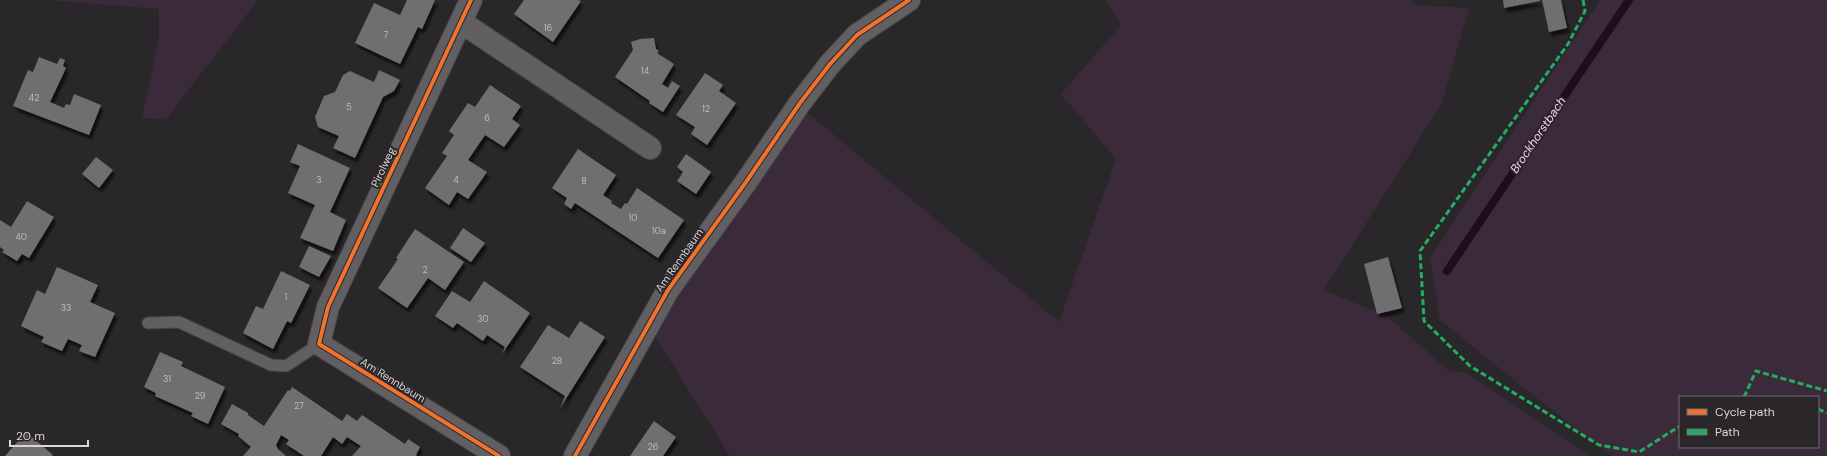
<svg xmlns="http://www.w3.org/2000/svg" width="1827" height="456" font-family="'DM Sans',sans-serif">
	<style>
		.green { fill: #3b2b3a; fill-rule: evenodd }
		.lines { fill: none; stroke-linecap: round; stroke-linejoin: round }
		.stream { stroke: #210b21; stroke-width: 8 }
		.building { fill: #706e70; filter: url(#shadow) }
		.lane-casing { stroke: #464346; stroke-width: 13 }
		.street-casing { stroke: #464346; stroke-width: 24 }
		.lane { stroke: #615f61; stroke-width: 11 }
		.street { stroke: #615f61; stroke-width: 22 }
		.quiet { stroke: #26ab63; stroke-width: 3; stroke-dasharray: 6 3; stroke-linecap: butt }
		.cycleway-casing { stroke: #2a262a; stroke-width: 6 }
		.cycleway { stroke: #ef722f; stroke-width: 4 }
		.labels { text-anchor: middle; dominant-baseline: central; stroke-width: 4; stroke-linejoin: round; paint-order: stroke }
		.number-label { font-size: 9px; fill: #bfbcbf }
		.street-label { font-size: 11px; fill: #d9d6d9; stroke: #2a262a }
		.water-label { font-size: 12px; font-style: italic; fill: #fbc8fa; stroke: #2a262a }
	</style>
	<defs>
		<filter id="shadow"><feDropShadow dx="2.5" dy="4.5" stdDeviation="1" flood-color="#0009"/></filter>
	</defs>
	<rect width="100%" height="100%" fill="#292729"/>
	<path class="green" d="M49,0h209l-92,119 -24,-1 17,-81v-28z
		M1106,0h305l5,5 53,3 -27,95 -118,187 64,27 61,54 17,2 124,83h-860l-78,-124 152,-222 255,212 57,-163 -55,-65 60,-69z
		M1600,0h227v456h-215l-87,-67 -85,-69 -10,-62zM1680,397h138v50h-138z"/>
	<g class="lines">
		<path class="stream" d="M1447,271l182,-271"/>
	</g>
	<path class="building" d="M407,0h28l-13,29 -4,-2 -18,37 -45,-21 19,-40 26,12z
		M524,0h54l3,1 -28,41 -39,-28z
		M1503,0h37v1l-36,7z
		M1542,0h19l6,28 -18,4z
		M654,38l2,11 3,2 -2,2 17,11 -12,20 6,4 4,-7 8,5 -17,26 -14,-9 1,-2 -35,-24 18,-27 -2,-8 9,-3z
		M39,57l18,7 3,-6 5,2 -2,6 3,2 -16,34 14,6 2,-4 4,1 4,-11 27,11 -12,30 -76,-29 15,-36 5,2z
		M379,70l21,10 -6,11 -11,6 -28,61 -22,-10 6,-12 -21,-9 -3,-10 9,-21 11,-4 8,-17 7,-4 24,11z
		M705,73l18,12 -4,6 17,12 -29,42 -16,-11 4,-7 -19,-12z
		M490,85l31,21 -9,13 8,6 -16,22 -19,-12 -17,25 19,12 -19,27 -11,-7 -8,13 -24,-17 22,-32 -5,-3 12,-18 -5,-4 19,-28 7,4z
		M298,144l52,24 -20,44 16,8 -13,31 -33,-13 15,-33 -27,-12 12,-27 -10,-4z
		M578,149l38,26 -13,20 9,6 -1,2 10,6 4,-6 2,1 10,-16 47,32 -26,38 -83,-55 -4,6 -7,-5 3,-6 -15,-10z
		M686,154l25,18 -15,22 -19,-13 6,-9 -6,-5z
		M96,157l17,13 -14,18 -17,-14z
		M27,201l27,16 -25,41 -7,-4 -5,7 -15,-9 2,-2 -4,-3v-27l11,7z
		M463,228l22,15 -14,19 -21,-14z
		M415,229l49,33 -19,28 -17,-12 -21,30 -29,-20 20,-29 -2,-1z
		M309,246l22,10 -12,21 -20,-10z
		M1388,257l14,51 -25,6 -13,-50z
		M57,267l41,18 -8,17 25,11 -20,44 -16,-6 3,-6 -14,-6 -6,12 -21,-9 3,-5 -23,-11 16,-36 8,4z
		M281,271l29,14 -19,38 -4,-2 -14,28 -30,-16 13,-27 7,3z
		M484,281l46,32 -28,41 3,-7 -18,-12 -4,6 -26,-18 -4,5 -18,-12 17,-25 18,11z
		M580,321l25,16 -45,71 5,-12 -45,-29 28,-42 21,13z
		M160,352l23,10 -2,4 44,21 -17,37 -17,-8 2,-3 -38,-17 1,-3 -12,-6z
		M292,387l50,34 5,-7 10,7 5,-6 43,29 3,-5 12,8 -4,8 1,1h-65l9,-10 -14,-9 -5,7 -9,-7 -12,19h-17l-18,-12 3,-4 -8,-5 -5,10 2,4 8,7h-43l8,-9 -13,-11 1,-2 -18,-10 11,-20 16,9v2l16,11 24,-36 2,1z
		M654,421l22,16 -13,19h-33z
		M26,432l27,23 -2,1h-46z"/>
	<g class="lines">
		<defs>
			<path id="lane" d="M148,323l31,-1 92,43 15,1 33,-22"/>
			<path id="street" d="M471,0l-143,307 -9,37 180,112
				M461,22l189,126
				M575,456l93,-166 78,-108 54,-79 30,-39 27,-29 52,-35"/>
		</defs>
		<use href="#lane" class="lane-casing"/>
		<use href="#street" class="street-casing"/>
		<use href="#lane" class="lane"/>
		<use href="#street" class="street"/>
		<path class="quiet" d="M1583,0l2,11 -17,33 -148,207 4,70 46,45 129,79 40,7 41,-26
			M1744,397l12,-26 71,20
			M1818,409l9,4"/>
		<defs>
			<path id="cycleway" d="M471,0l-143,307 -9,37 180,112
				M575,456l93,-166 78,-108 54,-79 30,-39 27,-29 52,-35"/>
		</defs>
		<use href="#cycleway" class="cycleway-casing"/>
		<use href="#cycleway" class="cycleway"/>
	</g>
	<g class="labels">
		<g class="number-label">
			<text x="548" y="28">16</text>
			<text x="386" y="35">7</text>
			<text x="645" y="71">14</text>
			<text x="34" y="98">42</text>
			<text x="349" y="107">5</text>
			<text x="706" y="109">12</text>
			<text x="487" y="118">6</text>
			<text x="319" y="180">3</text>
			<text x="456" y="180">4</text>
			<text x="584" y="181">8</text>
			<text x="633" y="218">10</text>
			<text x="659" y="231">10a</text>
			<text x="21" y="237">40</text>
			<text x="425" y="270">2</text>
			<text x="286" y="297">1</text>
			<text x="66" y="308">33</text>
			<text x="483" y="319">30</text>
			<text x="557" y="361">28</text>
			<text x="167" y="379">31</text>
			<text x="200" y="396">29</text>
			<text x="299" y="406">27</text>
			<text x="653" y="447">26</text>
		</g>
		<g class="street-label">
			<text transform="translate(383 167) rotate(-65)">Pirolweg</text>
			<text transform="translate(679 260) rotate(-55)">Am Rennbaum</text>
			<text transform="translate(393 380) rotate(32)">Am Rennbaum</text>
		</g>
		<g class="water-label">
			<text transform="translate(1538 135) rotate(-56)">Brockhorstbach</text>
		</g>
	</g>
	<rect x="1679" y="396" width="140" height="52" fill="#2a262a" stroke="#706c70"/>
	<rect x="1687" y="409" width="20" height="6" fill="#ef722f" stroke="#706c70"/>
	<text x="1715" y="416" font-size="12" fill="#d9d6d9">Cycle path</text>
	<rect x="1687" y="429" width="20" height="6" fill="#26ab63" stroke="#706c70"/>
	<text x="1715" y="436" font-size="12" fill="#d9d6d9">Path</text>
	<path d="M10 440v6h78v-6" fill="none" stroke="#d9d6d9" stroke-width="2"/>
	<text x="16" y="440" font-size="12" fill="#d9d6d9" stroke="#2a262a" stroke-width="3" paint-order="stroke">20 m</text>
</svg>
